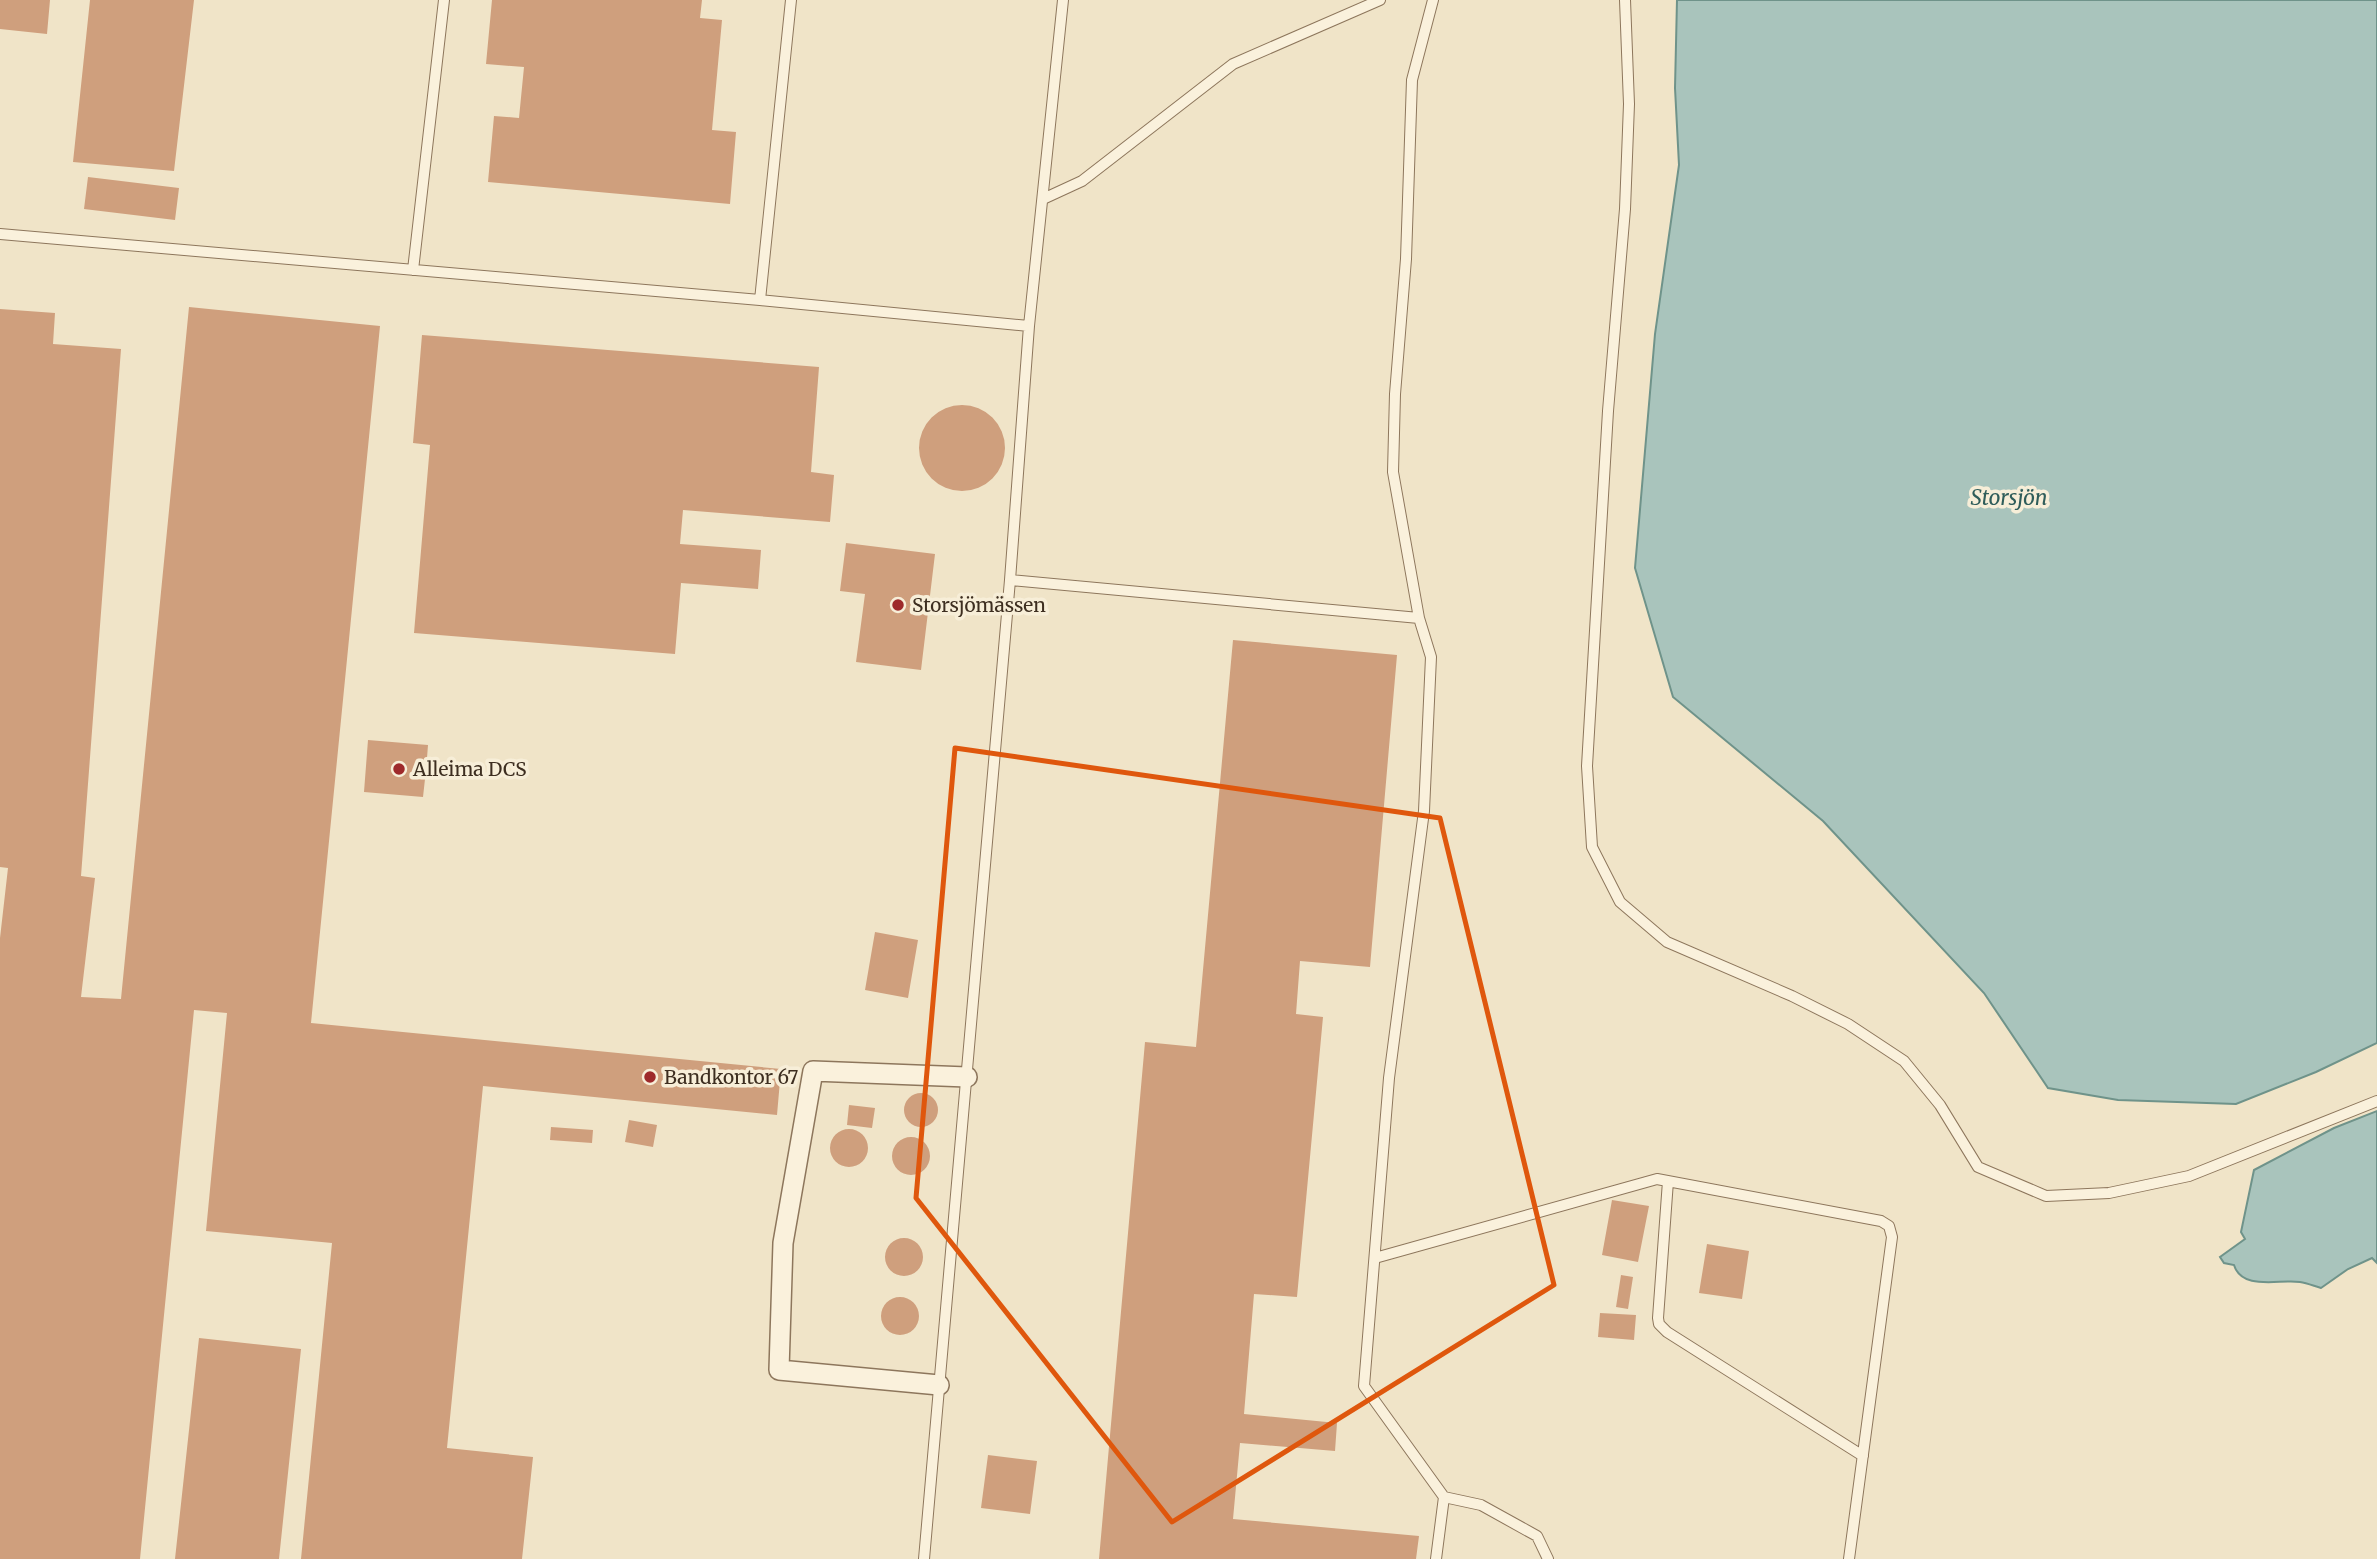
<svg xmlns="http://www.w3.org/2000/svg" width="2377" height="1559" font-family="Merriweather,serif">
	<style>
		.water { fill: #a9c4bc; stroke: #6f938a; stroke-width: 2 }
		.building { fill: #cf9f7d }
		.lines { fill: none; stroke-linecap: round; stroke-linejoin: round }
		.service-casing { stroke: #8d765c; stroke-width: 12 }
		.minor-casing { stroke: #8d765c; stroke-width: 22 }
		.service { stroke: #faf1dc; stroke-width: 10 }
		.minor { stroke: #faf1dc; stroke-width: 19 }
		.marked { fill: none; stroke: #df570d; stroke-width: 5; stroke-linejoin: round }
		.poi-dot { fill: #9e2a2b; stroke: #f7eed8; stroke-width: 2.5 }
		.labels { text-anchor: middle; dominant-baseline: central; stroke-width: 7; stroke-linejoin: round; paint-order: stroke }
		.poi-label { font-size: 19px; fill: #3d2e20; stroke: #f7eed8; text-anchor: start }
		.water-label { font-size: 21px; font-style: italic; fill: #2f5d5a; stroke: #f7eed8 }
	</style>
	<rect width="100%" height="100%" fill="#f0e4c8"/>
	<path class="water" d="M1677,0h700v1043l-61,29 -80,32 -118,-4 -70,-12 -64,-95 -161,-172 -150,-124 -38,-129 20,-234 24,-169 -4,-77z
		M2377,1111v152l-5,-5 -24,11 -27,19c-7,-2 -14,-5 -21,-6 -21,-3 -58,9 -66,-17l-10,-2 -4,-6 25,-18 -4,-7 13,-62 80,-42z"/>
	<path class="building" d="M0,0h50l-3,34 -47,-5z
		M90,0h104l-20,171 -101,-9z
		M492,0h210l-2,18 22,2 -10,110 24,2 -6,72 -242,-22 6,-66 25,2 5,-51 -38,-3z
		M88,177l91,11 -4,32 -91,-11z
		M189,307l191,19 -69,697 470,46 -4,46 -294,-29 -36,362 86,9 -11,102h-221l31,-316 -126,-12 21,-218 -33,-3 -54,549h-140v-621l8,-70 -8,-1v-558l55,4 -2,31 68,5 -40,527 14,2 -14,119 40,2z
		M422,335l397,32 -8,105 23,3 -4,47 -147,-12 -3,34 81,6 -3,39 -77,-6 -6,71 -261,-21 16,-188 -17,-2z
		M919 448a43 43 0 1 1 86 0a43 43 0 1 1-86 0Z
		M846,543l89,11 -14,116 -65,-8 9,-68 -25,-3z
		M1233,640l164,15 -27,312 -70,-6 -4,53 27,3 -26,280 -43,-3 -10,120 93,9 -2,28 -95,-8 -7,76 186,17 -3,23h-317l46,-517 51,5z
		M368,740l60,5 -2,26 9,1 -1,7h-9l-2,18 -59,-5z
		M875,932l43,8 -10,58 -43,-8z
		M904 1110a17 17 0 1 1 34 0a17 17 0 1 1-34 0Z
		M849,1105l26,3 -3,20 -25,-3z
		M629,1120l28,5 -4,22 -28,-5z
		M551,1127l42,3 -1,13 -42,-3z
		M830 1148a19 19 0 1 1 38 0a19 19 0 1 1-38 0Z
		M892 1156a19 19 0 1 1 38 0a19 19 0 1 1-38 0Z
		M1612,1200l37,6 -11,56 -36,-7z
		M885 1257a19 19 0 1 1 38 0a19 19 0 1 1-38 0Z
		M1707,1244l42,7 -7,48 -43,-6z
		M1621,1275l12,2 -5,32 -12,-2z
		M881 1316a19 19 0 1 1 38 0a19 19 0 1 1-38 0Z
		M1600,1313l36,2 -2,25 -36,-3z
		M199,1338l102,11 -22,210h-104z
		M988,1455l49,6 -7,53 -49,-6z"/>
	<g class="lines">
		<defs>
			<path id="service" d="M1625,0l4,104 -4,105 -17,202 -21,355 5,81 28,55 47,40 125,54 56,28 56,37 36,44 38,62 68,29 63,-3 80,-17 188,-75
				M1043,199l39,-18 151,-117 147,-64
				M0,234l760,66 269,26
				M413,270l31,-270
				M760,300l31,-300
				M1010,580l409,38 12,39 -7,154 -35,267 -25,308 80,111 -8,62
				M1419,618l-26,-146 2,-78 11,-135 6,-179 21,-80
				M1668,1181l-10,137 1,6 8,8 196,124
				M1375,1258l282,-79 224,42 8,5 3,11 -43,322
				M1444,1497l37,8 56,31 11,23
				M924,1559l86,-979 19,-254 34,-326"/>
			<path id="minor" d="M939,1385l-160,-15 4,-127 30,-172 154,6"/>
		</defs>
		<use href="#service" class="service-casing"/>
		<use href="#minor" class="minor-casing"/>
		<use href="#service" class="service"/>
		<use href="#minor" class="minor"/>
	</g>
	<path class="marked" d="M955,748l485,70 114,467 -382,237 -256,-324z"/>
	<g class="poi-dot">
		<circle cx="898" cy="605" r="7"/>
		<circle cx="399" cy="769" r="7"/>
		<circle cx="650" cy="1077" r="7"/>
	</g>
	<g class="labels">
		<g class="poi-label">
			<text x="912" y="605">Storsjömässen</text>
			<text x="413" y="769">Alleima DCS</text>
			<text x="664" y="1077">Bandkontor 67</text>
		</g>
		<g class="water-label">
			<text x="2009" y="497">Storsjön</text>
		</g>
	</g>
</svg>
